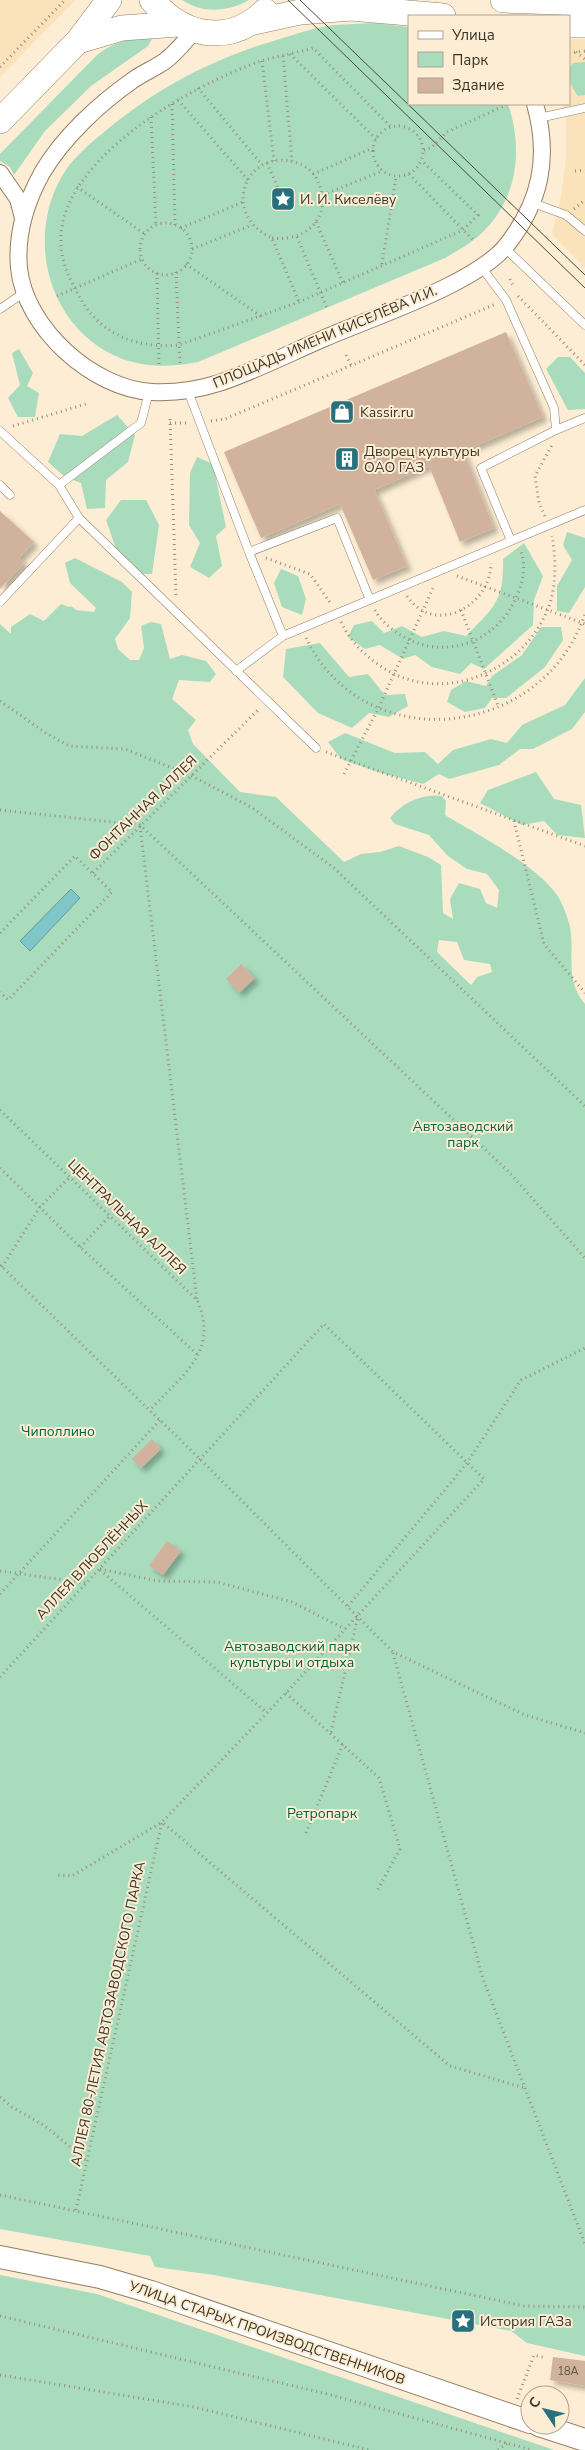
<svg xmlns="http://www.w3.org/2000/svg" width="585" height="2450" font-family="'Nunito Sans',sans-serif">
	<style>
		.built { fill: #fae2bb }
		.green { fill: #a8dcbd; fill-rule: evenodd }
		.water { fill: #7ec6c8; stroke: #6a9a98 }
		.building { fill: #d1b29c; filter: url(#shadow) }
		.lines { fill: none; stroke-linecap: round; stroke-linejoin: round }
		.lane-casing { stroke: #907f61; stroke-width: 9 }
		.street-casing { stroke: #907f61; stroke-width: 18 }
		.secondary-casing { stroke: #907f61; stroke-width: 24 }
		.primary-casing { stroke: #907f61; stroke-width: 26 }
		.path { stroke: #9a8e7b; stroke-width: 3; stroke-dasharray: 1 4; stroke-linecap: butt }
		.lane { stroke: #fff; stroke-width: 8 }
		.street { stroke: #fff; stroke-width: 16 }
		.secondary { stroke: #fff; stroke-width: 22 }
		.primary { stroke: #fff; stroke-width: 25 }
		.tram { stroke: #4f4739; stroke-width: 1 }
		.labels { text-anchor: middle; dominant-baseline: central; stroke-width: 4; stroke-linejoin: round; paint-order: stroke }
		.number-label { font-size: 11px; fill: #605444 }
		.poi-label { font-size: 14px; fill: #3b3427; stroke: #fdedd4; text-anchor: start }
		.street-label { font-size: 14px; fill: #3b3427; stroke: #fdedd4 }
		.park-label { font-size: 14px; fill: #03643e; stroke: #fdedd4 }
	</style>
	<defs>
		<filter id="shadow"><feDropShadow dx="4.5" dy="4.5" stdDeviation="2.5" flood-color="#0004"/></filter>
	</defs>
	<rect width="100%" height="100%" fill="#fdedd4"/>
	<path class="built" d="M0,0h76l-76,77z
		M569,39h16v229l-33,-34 9,-37 5,-40v-38l-3,-15h6z"/>
	<path class="green" d="M182,0h67c-21,12 -46,14 -67,0z
		M375,23l34,4v77h99c17,50 8,105 -37,138 -8,6 -18,11 -26,16l-247,104c-25,5 -53,6 -78,-4 -71,-29 -95,-118 -58,-182 12,-21 35,-38 53,-53 52,-41 105,-67 168,-85 16,-5 33,-11 51,-13 14,-1 28,-1 41,-2z
		M149,37l3,2 -4,7 -57,40 -46,45 -31,44 -4,-8 -10,-6v-7l97,-99c17,-13 30,-16 52,-18z
		M585,62v33l-7,1c-7,-8 -13,-25 -5,-33z
		M19,349l14,24 -6,13 12,7 -4,24h-17l-10,-19 12,-13 -8,-32z
		M558,357h12l15,16v36l-17,1 -22,-41z
		M117,415l18,20 -7,27 -22,18 -1,28 -18,1 -6,-26 -16,-6 -17,-15 12,-28 22,2z
		M197,457l16,7 13,63 -10,9 6,30 -13,12 -19,-11 10,-24 -11,-18 1,-52z
		M121,500h25l13,25 -7,49h-13l-23,-25 -10,-29z
		M567,532l18,6v49l-16,26 -12,-2v-25l15,-26 -9,-15z
		M524,543l19,33 -9,24 -1,25 -49,44 -13,-6 -11,11 -28,-7 -17,-12 -12,4 -23,-14 -15,4 -17,-12 6,-12 18,-4 12,12 18,-7 20,11 22,-6 22,5c28,-29 38,-34 37,-77z
		M75,558l47,24 10,10 -2,26 -15,21 3,10 12,11h9l5,-12 -3,-22 10,-4 10,2 9,35 12,-4 24,6 10,13 -6,8 -31,-2 -7,19 24,21 -8,10 5,14 47,48 36,5 68,65 17,-8 19,-2 19,-6 29,11 13,8 2,48 10,6 -3,-20 9,-16 21,6 6,14 11,5 2,-18 -12,-16 -20,-5 -19,-13 -19,-21 -34,-11 -5,-6c12,-15 32,-25 52,-22l4,5 -1,14c33,20 90,49 112,80 5,7 11,23 13,32 5,25 -6,53 15,77v1352l-58,-13 -16,-12 -297,-56 -59,-8 -5,-11 -150,-27v-1605l11,10v-7l19,-13 14,7 17,-17 8,3 2,-1 5,4 18,2 2,-4 -26,-25 -5,-20zM439,940l18,2 7,18 26,4 2,8 -15,5 -6,8 -34,-33z
		M281,569l17,7 8,23 -4,16 -20,-8 -8,-24z
		M541,627h20l2,13 -18,27 -39,31h-14l-7,10 -20,4 -18,-10 4,-12 15,-9 20,5 6,-10 30,-21z
		M320,643l29,34 19,-3 17,21 20,-1 3,12 -19,11 -20,-4 -17,15 -34,-15 -35,-36 3,-28z
		M585,678v34l-13,17 -39,20h-13l-21,16 -50,14 -10,-5 -16,10 -45,-12 -37,-13 -13,-17 17,-9 50,20 30,-1 13,12 15,-14 38,-11 16,4 15,-18 43,-20z
		M536,772l18,27 27,6 4,33 -28,-3 -13,-14 -22,4 -42,-22 8,-13z
		M0,2275l97,19 457,156h-554z"/>
	<path class="water" d="M71,889l9,9 -50,53 -10,-10z"/>
	<path class="building" d="M506,332l37,85 -80,34 31,77 -34,14 -31,-76 -55,24 33,76 -34,14 -33,-76 -79,34 -37,-86z
		M0,511l34,31 -15,16 5,5 -24,26z
		M241,964l14,14 -16,15 -13,-14z
		M152,1439l9,10 -20,19 -9,-9z
		M167,1541l14,10 -18,24 -14,-9z
		M553,2357l32,4v25l-35,-6z"/>
	<g class="lines">
		<defs>
			<path id="lane" d="M539,118l46,-10
				M533,203l33,12 19,16
				M505,248l80,77
				M482,268l24,32 48,108 2,22 -75,38 30,73
				M0,309l25,-17
				M188,391l61,161 88,-34 33,82
				M556,430l29,-12
				M0,431l59,54 20,33 237,230
				M0,485l10,10
				M59,485l82,-62 8,-31
				M249,552l34,84
				M0,602l79,-84
				M236,671l47,-35 302,-126"/>
			<path id="street" d="M194,31c-9,10 -18,22 -29,30 -10,7 -22,12 -32,19 -34,24 -70,57 -91,93 -16,29 -26,62 -23,95 6,60 74,121 133,124 22,1 45,-2 67,-9 36,-12 71,-30 106,-45 48,-21 150,-54 181,-92 35,-44 44,-89 29,-142
				M0,173l18,26 5,19"/>
			<path id="secondary" d="M0,2257l100,20 51,15 379,130
				M539,2425l46,15"/>
			<path id="primary" d="M152,0c31,37 77,46 113,11
				M503,0l82,3
				M254,22l46,-10 51,-4 92,8
				M569,25h16
				M78,41l44,-13 56,-4
				M0,121l78,-80 31,-41"/>
		</defs>
		<use href="#lane" class="lane-casing"/>
		<use href="#street" class="street-casing"/>
		<use href="#secondary" class="secondary-casing"/>
		<use href="#primary" class="primary-casing"/>
		<path class="path" d="M576,52l9,7
			M569,53l16,-2
			M290,54l86,85
			M283,56l9,105
			M262,61l12,100
			M0,67l65,-67
			M198,88l64,77
			M178,100l70,80
			M172,104l3,121
			M151,117l5,108
			M390,126l-77,-78c-17,5 -35,8 -52,13 -69,24 -205,99 -200,184 1,21 11,39 21,56 20,35 59,48 97,44l120,-43 164,-72 15,-15 -56,-54
			M373 151a25 25 0 1 1 50 0a25 25 0 1 1-50 0Z
			M424,150l7,-2 16,-16 61,-28
			M267,163l14,32
			M575,171l10,-1
			M313,174l60,-26
			M409,174l64,66
			M77,187l68,47
			M323,195l59,-24
			M574,209l11,-9
			M316,222l27,61
			M140 249a26 26 0 1 1 52 0a26 26 0 1 1-52 0Z
			M181,228l62,-26
			M297,237l30,71
			M272,238c32,4 59,-18 48,-52 -3,-9 -11,-19 -20,-22 -53,-21 -82,50 -28,74l27,64
			M192,249l60,-24
			M186,264l76,53
			M382,264l14,-87
			M176,272l4,93
			M157,273l2,93
			M510,279l4,9
			M57,296l85,-37
			M518,296l67,69
			M346,355l5,10
			M170,419l6,176
			M211,421l14,-2 271,-115
			M170,423h17
			M13,426l73,-22
			M545,516l-6,-13 -4,-27 17,-31
			M266,558l44,16 21,30
			M457,576l128,48
			M407,596c27,41 84,10 84,-33
			M375,610c5,10 17,20 27,26 44,26 98,5 116,-43 6,-14 8,-29 2,-44
			M461,610l38,98
			M341,622c9,19 24,34 41,45 59,39 139,6 165,-56 10,-22 9,-52 5,-75
			M306,638c59,122 237,101 279,-24
			M0,701l46,32 23,13 56,3 67,27 59,31 83,61 251,238
			M326,752l259,94
			M344,774l34,-65 56,-123
			M0,810l140,15 368,346 77,87
			M514,821l30,123 41,49
			M140,826l57,474
			M93,873l166,-164
			M0,933l75,-77 37,36 -104,108 -8,-8
			M0,1110l197,190c23,52 -15,75 -47,110
			M0,1168l80,79 119,109
			M80,1247l30,-31
			M0,1265l200,194 193,193 132,63 60,18
			M2,1267l38,-60 29,-29
			M100,1569l58,12 59,1 75,20 53,27
			M100,1570l167,143
			M0,1571l86,12
			M0,1594l160,-174
			M348,1606l119,-143 54,-83 64,-32
			M393,1653l90,326 102,265
			M0,1677l324,-353 160,155 -198,214 -124,129 -90,54 -16,-1
			M286,1693l93,85 21,71 -23,42
			M331,1732l27,-115
			M306,1833l37,-89
			M0,2097l12,10 33,19 42,35
			M0,2195l524,111 61,1
			M76,2210l86,-388 288,244 75,22
			M0,2316l327,78 205,56
			M0,2375l194,32 175,43
			M517,2399l17,-44 12,3
			M498,2450l11,-8"/>
		<use href="#lane" class="lane"/>
		<use href="#street" class="street"/>
		<use href="#secondary" class="secondary"/>
		<use href="#primary" class="primary"/>
		<path class="tram" d="M288,0l297,288
			M300,0l285,275"/>
	</g>
	<defs>
		<symbol id="sight-square" viewBox="-11 -11 22 22"><rect x="-9" y="-9" width="18" height="18" rx="4" fill="#29707d" stroke="#fdedd4"/><path d="M0-6L1.8-2.2L6-1.7L2.9 1.2L3.7 5.4L0 3.3L-3.7 5.4L-2.9 1.2L-6-1.7L-1.8-2.2Z" fill="#fff"/></symbol>
		<symbol id="shop-square" viewBox="-11 -11 22 22"><rect x="-9" y="-9" width="18" height="18" rx="4" fill="#29707d" stroke="#fdedd4"/><path d="M-5-2.5h2.3a2.7 3.5 0 0 1 5.4 0H5L5.5 6h-11ZM-1.5-2.5h3a1.5 2.3 0 0 0-3 0Z" fill="#fff"/></symbol>
		<symbol id="building-square" viewBox="-11 -11 22 22"><rect x="-9" y="-9" width="18" height="18" rx="4" fill="#29707d" stroke="#fdedd4"/><path d="M-4-6H4V6H1V3H-1V6H-4ZM-2.5-4.3h1.7v1.8h-1.7ZM.8-4.3h1.7v1.8H.8ZM-2.5-1h1.7V.8h-1.7ZM.8-1h1.7V.8H.8Z" fill="#fff"/></symbol>
	</defs>
	<g fill-rule="evenodd">
		<use href="#sight-square" x="269" y="185" width="28" height="28"/>
		<use href="#shop-square" x="328" y="398" width="28" height="28"/>
		<use href="#building-square" x="333" y="445" width="28" height="28"/>
		<use href="#sight-square" x="449" y="2307" width="28" height="28"/>
	</g>
	<g class="labels">
		<g class="number-label">
			<text x="568" y="2371">18А</text>
		</g>
		<g class="poi-label">
			<text x="300" y="199">И. И. Киселёву</text>
			<text x="360" y="412">Kassir.ru</text>
			<text x="364" y="451">Дворец культуры<tspan x="364" dy="16">ОАО ГАЗ</tspan></text>
			<text x="480" y="2321">История ГАЗа</text>
		</g>
		<g class="street-label">
			<text transform="translate(325 337) rotate(-23)">ПЛОЩАДЬ ИМЕНИ КИСЕЛЁВА И.И.</text>
			<text transform="translate(143 808) rotate(-44)">ФОНТАННАЯ АЛЛЕЯ</text>
			<text transform="translate(127 1217) rotate(44)">ЦЕНТРАЛЬНАЯ АЛЛЕЯ</text>
			<text transform="translate(92 1560) rotate(-47)">АЛЛЕЯ ВЛЮБЛЁННЫХ</text>
			<text transform="translate(108 2014) rotate(-78)">АЛЛЕЯ 80-ЛЕТИЯ АВТОЗАВОДСКОГО ПАРКА</text>
			<text transform="translate(267 2333) rotate(19)">УЛИЦА СТАРЫХ ПРОИЗВОДСТВЕННИКОВ</text>
		</g>
		<g class="park-label">
			<text x="463" y="1126">Автозаводский<tspan x="463" dy="16">парк</tspan></text>
			<text x="58" y="1431">Чиполлино</text>
			<text x="292" y="1646">Автозаводский парк<tspan x="292" dy="16">культуры и отдыха</tspan></text>
			<text x="322" y="1813">Ретропарк</text>
		</g>
	</g>
	<rect x="408" y="15" width="162" height="90" fill="#fdedd4" stroke="#afa38f"/>
	<rect x="418" y="31" width="25" height="8" fill="#ffffff" stroke="#afa38f"/>
	<text x="452" y="40" font-size="15" fill="#3b3427">Улица</text>
	<rect x="418" y="52" width="25" height="15" fill="#a8dcbd" stroke="#afa38f"/>
	<text x="452" y="65" font-size="15" fill="#3b3427">Парк</text>
	<rect x="418" y="78" width="25" height="15" fill="#d1b29c" stroke="#afa38f"/>
	<text x="452" y="90" font-size="15" fill="#3b3427">Здание</text>
	<g transform="translate(545 2410) rotate(305)"><circle r="24" fill="#fdedd4" stroke="#afa38f"/>
	<path d="M0-4L9 19L0 12L-9 19Z" fill="#29707d"/>
	<text y="-8" font-size="14" font-weight="bold" text-anchor="middle" fill="#3b3427">С</text>
	</g>
</svg>
